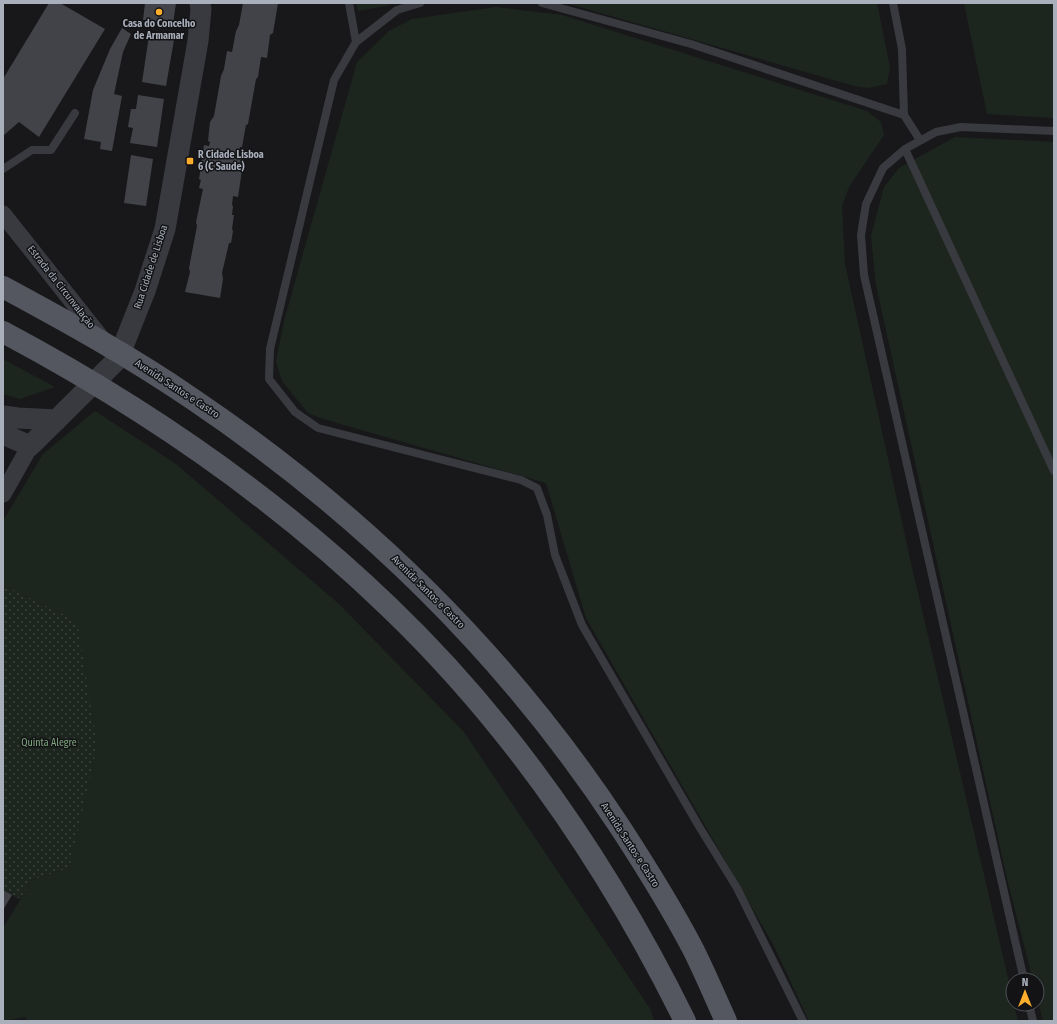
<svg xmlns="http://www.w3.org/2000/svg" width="1057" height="1024" font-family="'Fira Sans Condensed',sans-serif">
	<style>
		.grass { fill: #1d261e }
		.park { fill: url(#park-dots) }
		.building { fill: #424348 }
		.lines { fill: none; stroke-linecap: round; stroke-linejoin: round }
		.service { stroke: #393a40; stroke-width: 8 }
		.minor { stroke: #393a40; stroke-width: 17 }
		.tertiary { stroke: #393a40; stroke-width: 21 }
		.primary { stroke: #54575f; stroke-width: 22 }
		.poi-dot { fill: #ffae2c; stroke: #131316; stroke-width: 1.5 }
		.labels { text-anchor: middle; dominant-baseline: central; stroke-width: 3; stroke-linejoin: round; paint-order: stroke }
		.poi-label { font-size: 10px; font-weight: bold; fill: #a9b0bb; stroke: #131316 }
		.street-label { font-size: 10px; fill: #a9b0bb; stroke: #131316 }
		.park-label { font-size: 10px; fill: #7fa87f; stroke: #131316 }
	</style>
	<defs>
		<pattern id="park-dots" width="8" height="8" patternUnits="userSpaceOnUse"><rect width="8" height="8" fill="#1d261e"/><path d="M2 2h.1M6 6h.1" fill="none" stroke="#3b433d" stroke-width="1.8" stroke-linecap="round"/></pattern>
	</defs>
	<rect width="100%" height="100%" fill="#18181b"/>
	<path class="grass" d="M356,3h37l-7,3 -28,5z
		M566,3h311l13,64 -3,17 -19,4 -14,-2z
		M964,3h90v115l-67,-4z
		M496,7l66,8 305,96 14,11 3,13 -35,52 -7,19 3,58 66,299 102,436v5h1l4,17h-209l-35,-75 -188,-328 -40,-135 -223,-64 -15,-6 -26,-32 -6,-19 8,-41 73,-259 32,-31 23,-12z
		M955,137l99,5v879h-11l-6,-23v-18h-4l-25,-97 -132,-598 -5,-49 13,-49 15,-19z
		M3,359l52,28 -35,12 -17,-5z
		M95,411l81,53 163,140 125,128 187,278 3,11h-627l-1,-4 -23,4v-93l29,-48 37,-12 8,-247 -74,-36v-64l40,-67z"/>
	<path class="park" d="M3,585l74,36 20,125 -28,122 -37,12 -12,19 -17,-9z"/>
	<path class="building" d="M49,3h11l45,26 -66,108 -20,-15 -16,14v-57z
		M145,3h31l-3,21 -30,-4z
		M243,3h35l-5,30 -3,2 -3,23 -6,-1 -3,20 -2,2 -8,45 -2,1 -4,22h-2l-2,9 6,1 -6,40 -5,-1 -1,9 1,1 -1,9h2l-2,14 1,2 -2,12h-2l-7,30 1,6 -3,19 -35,-6 5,-20 -1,-4 8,-42 -1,-4 7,-33 -4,-1 2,-8 -2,-1 5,-34 5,1 1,-4 -2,-1 2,-19 4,-6 7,-40 3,-7 3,-18 5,1 4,-21 3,-6z
		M122,28l9,6 -8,18 -9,42 8,2 -10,55 -12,-2 1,-7 -17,-3 9,-49 17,-41z
		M149,36l25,4 -8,46 -24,-4z
		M138,95l26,4 -7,48 -27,-4 3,-15 -5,-1 3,-18h5z
		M131,155l22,4 -7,47 -22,-3z
		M3,890l9,5 -9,15z"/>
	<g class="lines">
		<path class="service" d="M349,3l7,39
			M420,3l-23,7 -41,32 -22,38 -64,269 -1,30 26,33 23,16 203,52 16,8 10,27 8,40 27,70 118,203 37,60 66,133
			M542,3l149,41 213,71 16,25
			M893,3l9,46 2,66
			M905,149l31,-17 25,-5 93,4
			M3,169l29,-19h19l24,-37
			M1024,980l-160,-705 -3,-40 5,-31 17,-36 22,-19 149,322
			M1029,1004l4,17"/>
		<path class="minor" d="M3,214l99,125
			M3,494l27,-48"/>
		<path class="tertiary" d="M3,416l15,2 39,2
			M3,434l27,12 88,-87 27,-68 20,-62 33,-188 3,-32 -1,-6"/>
		<path class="primary" d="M3,287c65,35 130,71 191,113 170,115 313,255 426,427 26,40 51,80 73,122 12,24 22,48 33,72
			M3,332c141,75 271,164 386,275 123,118 221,262 296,414"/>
	</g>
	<g class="poi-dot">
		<circle cx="159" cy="12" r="4"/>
		<rect x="186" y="157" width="8" height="8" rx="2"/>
	</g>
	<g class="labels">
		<g class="poi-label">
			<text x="159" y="24">Casa do Concelho<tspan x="159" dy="12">de Armamar</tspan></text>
			<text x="198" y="155" text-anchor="start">R Cidade Lisboa<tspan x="198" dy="12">6 (C Saude)</tspan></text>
		</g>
		<g class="street-label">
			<text transform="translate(151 267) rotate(-72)">Rua Cidade de Lisboa</text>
			<text transform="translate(61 287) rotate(52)">Estrada da Circunvalação</text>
			<text transform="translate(177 389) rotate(33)">Avenida Santos e Castro</text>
			<text transform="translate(428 592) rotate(45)">Avenida Santos e Castro</text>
			<text transform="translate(630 845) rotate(57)">Avenida Santos e Castro</text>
		</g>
		<g class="park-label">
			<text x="49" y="743">Quinta Alegre</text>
		</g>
	</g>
	<rect width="1057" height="1024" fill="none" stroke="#a9b0bb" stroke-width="8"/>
	<g transform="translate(1025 992)"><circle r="19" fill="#131316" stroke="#4f5258"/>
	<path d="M0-3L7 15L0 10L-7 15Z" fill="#ffae2c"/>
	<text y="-6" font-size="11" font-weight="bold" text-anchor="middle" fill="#a9b0bb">N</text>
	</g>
</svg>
